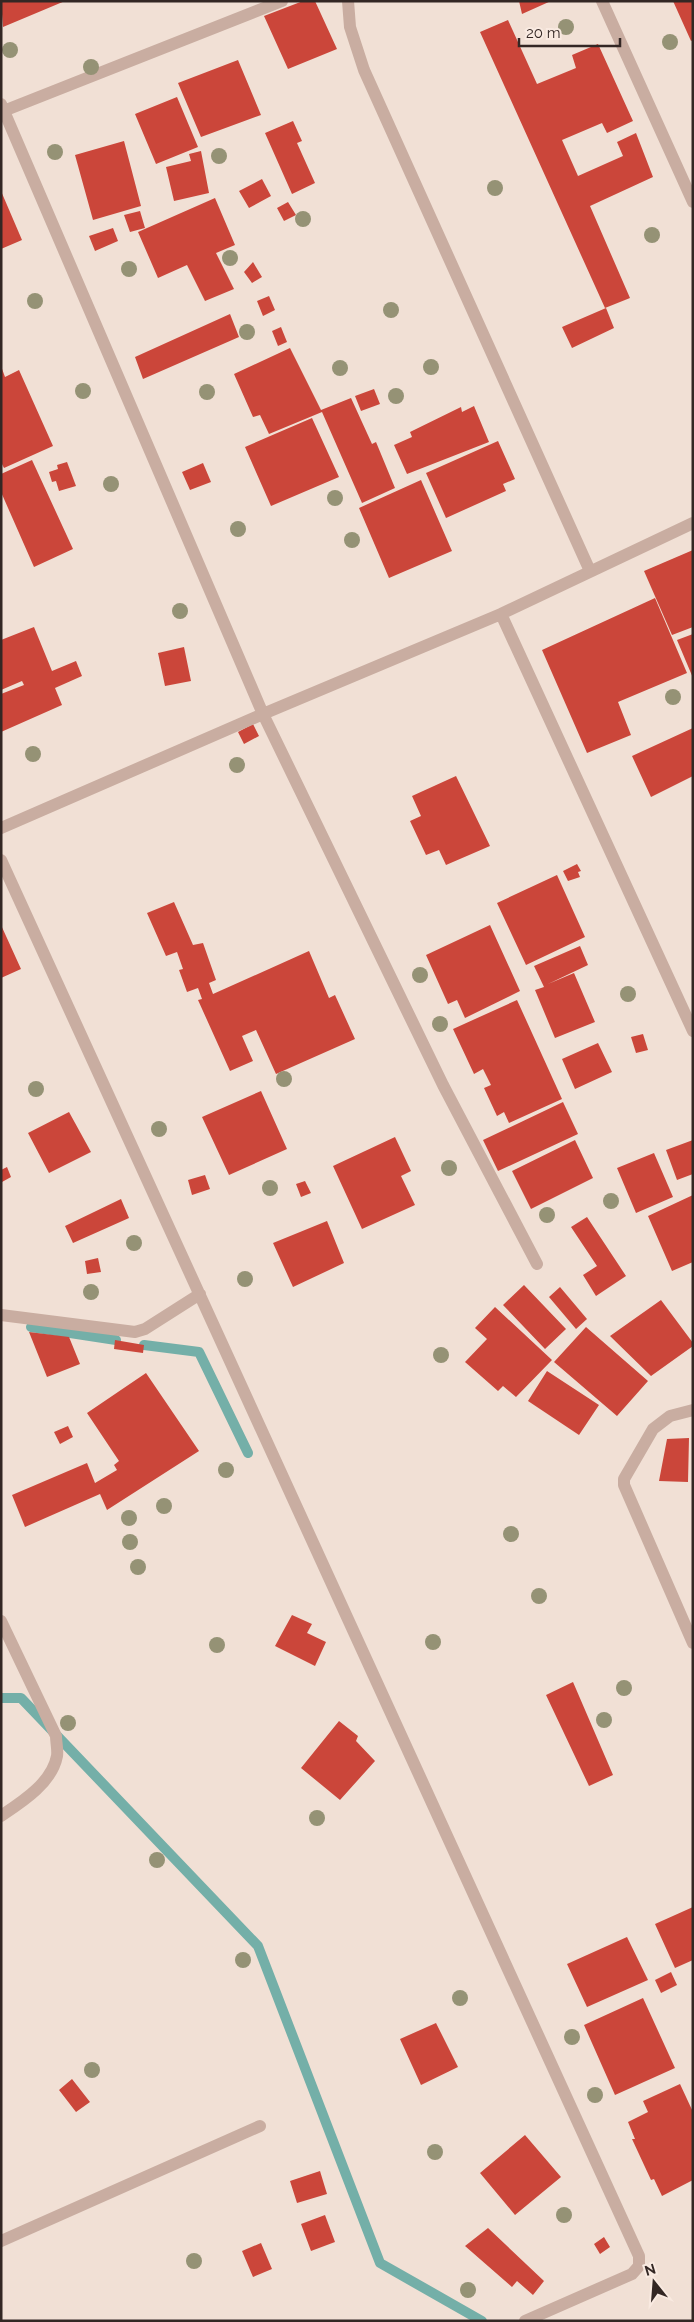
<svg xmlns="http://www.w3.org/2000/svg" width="694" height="2322" font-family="Raleway,sans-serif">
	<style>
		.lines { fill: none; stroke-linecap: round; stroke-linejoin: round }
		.stream { stroke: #74afa8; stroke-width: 10 }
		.building { fill: #cb463a }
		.minor { stroke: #c9ada1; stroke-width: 12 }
		.tree { fill: #959275 }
	</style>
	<rect width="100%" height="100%" fill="#f1e0d5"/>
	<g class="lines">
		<path class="stream" d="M31,1327l85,13
			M144,1345l55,7 49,101
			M1,1698h20l237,248 122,317 102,58"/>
	</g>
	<path class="building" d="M1,1h64l-62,26z
		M303,1h12l22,48 -49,20 -24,-53z
		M519,1h32l-29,13z
		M673,1h20v39l-2,1z
		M508,20l29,64 39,-16 -4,-13 26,-11 35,77 -26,12 -5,-10 -40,17 16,36 45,-20 -6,-14 19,-9 17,44 -63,29 40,92 -25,10 -125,-276z
		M238,60l23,55 -60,22 -23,-54z
		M177,97l21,50 -42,17 -21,-50z
		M293,121l9,20 -5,2 18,40 -23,11 -27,-61z
		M124,141l17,65 -48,14 -18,-65z
		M201,151l8,42 -35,8 -8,-34 25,-6 -2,-7z
		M262,179l9,17 -22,12 -10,-17z
		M1,191l21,49 -21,9z
		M215,198l20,47 -19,8 18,36 -29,12 -18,-36 -29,13 -20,-46z
		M288,202l8,13 -12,6 -7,-13z
		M140,211l5,17 -15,4 -6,-17z
		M113,228l5,13 -23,10 -6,-15z
		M253,262l9,15 -10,6 -8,-11z
		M269,296l6,14 -12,6 -6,-15z
		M606,308l8,20 -42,20 -10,-21z
		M230,314l9,23 -96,42 -8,-22z
		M281,327l6,15 -9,4 -6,-15z
		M290,348l31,62 30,-12 21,46 4,-2 19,46 -33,15 -40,-91 -53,22 -9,-19 -7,2 -19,-43z
		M1,366l4,11 14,-7 34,76 -49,22 -3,-6z
		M374,389l6,15 -19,7 -6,-15z
		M474,406l15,36 -82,32 -13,-29 18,-8 -2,-5 51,-25 1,5z
		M312,418l27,59 -68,29 -26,-59z
		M498,441l17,38 -12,5 3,7 -60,27 -20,-45z
		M32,460l41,89 -39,18 -33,-75v-18z
		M67,462l9,24 -17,5 -3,-10 -4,1 -3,-10 9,-3 -1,-4z
		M203,463l8,19 -21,8 -8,-18z
		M421,480l31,71 -63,27 -30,-70z
		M693,550v77l-21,8 -28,-64z
		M655,598l32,75 -69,29 13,33 -44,18 -45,-103z
		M34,627l18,44 24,-10 6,15 -27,12 7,17 -61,27v-38l23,-9 -2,-4 -21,9v-50z
		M693,634v44l-16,-38z
		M184,647l7,34 -26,5 -7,-33z
		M253,724l6,12 -15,8 -6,-12z
		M693,728v48l-42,21 -19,-41z
		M456,776l34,70 -44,19 -7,-15 -13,5 -16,-34 11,-5 -9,-20z
		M577,864l4,7 -3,1 2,5 -12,4 -5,-10z
		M557,875l28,62 -59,28 -29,-62z
		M174,902l19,43 10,-2 13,37 -7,3 4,11 96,-43 20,47 6,-3 20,44 -79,35 -20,-44 -14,6 11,25 -23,10 -32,-71 4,-1 -4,-11 -11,4 -8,-22 4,-1 -6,-17 -11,4 -19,-43z
		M1,925l20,44 -20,9z
		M490,925l30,66 -55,27 -8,-18 -9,4 -22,-49z
		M580,946l8,19 -40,19 26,-11 21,49 -40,16 -20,-48 9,-3 -10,-21z
		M517,1000l45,99 -53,24 -5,-11 -7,4 -13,-28 7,-3 -8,-16 -9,5 -21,-45z
		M643,1034l5,16 -12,3 -5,-16z
		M598,1043l14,29 -37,17 -13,-30z
		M261,1091l26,58 -58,26 -27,-58z
		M563,1102l15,32 -80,37 -15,-31z
		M69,1112l22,40 -42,21 -21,-40z
		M395,1137l16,34 -10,5 14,29 -53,24 -29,-63z
		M575,1140l18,38 -62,31 -19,-38z
		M693,1140v34l-16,6 -11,-30z
		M654,1153l19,44 -37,16 -19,-45z
		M7,1167l4,10 -9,5 -1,-12z
		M205,1175l5,14 -18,6 -4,-15z
		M305,1181l6,12 -10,4 -5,-13z
		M693,1195v67l-21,9 -24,-55z
		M121,1199l8,19 -56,25 -8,-17z
		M587,1217l39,59 -30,20 -13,-21 14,-9 -26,-39z
		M327,1221l17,42 -51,24 -20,-44z
		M98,1258l3,14 -14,2 -2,-13z
		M524,1285l42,44 -21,20 -42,-44z
		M560,1287l27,32 -11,10 -27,-32z
		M661,1300l32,43v3l-42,30 -41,-40z
		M495,1307l57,53 -36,37 -13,-11 -5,5 -33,-29 22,-23 -12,-11z
		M586,1327l62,54 -31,35 -63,-54z
		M29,1332l40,5 11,27 -33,13z
		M115,1340l29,5 -1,8 -29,-4z
		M547,1371l52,34 -20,30 -51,-34z
		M146,1373l53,78 -92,59 -7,-16 -75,33 -13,-32 75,-32 8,20 22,-13 -3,-5 5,-4 -32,-48z
		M68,1426l5,11 -13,7 -6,-12z
		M689,1438l-1,44 -29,-1 8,-42z
		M292,1615l20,9 -5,9 19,9 -11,24 -40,-20z
		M573,1682l40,93 -24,11 -43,-91z
		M339,1721l19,15 -2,5 19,20 -35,39 -39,-32z
		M693,1907v53l-18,8 -20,-44z
		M627,1937l21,43 -61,27 -20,-43z
		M671,1972l6,13 -16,8 -6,-13z
		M643,1998l32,70 -60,27 -31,-70z
		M436,2023l22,44 -37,18 -21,-46z
		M72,2079l18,23 -14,10 -17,-22z
		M680,2084l13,28v68l-31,16 -8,-17 -3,1 -19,-41h3l-7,-17 20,-10 -5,-11z
		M525,2135l36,42 -46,38 -35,-42z
		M320,2171l7,23 -30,9 -7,-22z
		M325,2215l10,27 -24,9 -10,-27z
		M488,2228l56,53 -11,14 -16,-14 -5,6 -47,-41z
		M604,2237l6,10 -10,7 -6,-10z
		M261,2243l11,26 -19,8 -11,-26z"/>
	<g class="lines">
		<path class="minor" d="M348,1l2,26 14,43 226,501
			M602,1l91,201
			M1,104l262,610 180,371 94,179
			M1,112l281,-111
			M501,614l192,417
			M1,828l262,-114 238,-100 192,-91
			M1,860l638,1396v10l-7,8 -107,47
			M1,1315l134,17 10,-3 55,-35
			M693,1410l-23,6 -17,13 -29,50v6l69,158
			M1,1621l55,115c0,6 2,14 1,20 -5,27 -35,46 -56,60
			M1,2241l259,-115"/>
	</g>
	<g class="tree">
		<circle cx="566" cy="27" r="8"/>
		<circle cx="670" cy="42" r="8"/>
		<circle cx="10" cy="50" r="8"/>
		<circle cx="91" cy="67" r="8"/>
		<circle cx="55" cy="152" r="8"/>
		<circle cx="219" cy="156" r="8"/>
		<circle cx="495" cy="188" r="8"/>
		<circle cx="303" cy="219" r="8"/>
		<circle cx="652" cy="235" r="8"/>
		<circle cx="230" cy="258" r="8"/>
		<circle cx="129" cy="269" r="8"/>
		<circle cx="35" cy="301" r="8"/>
		<circle cx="391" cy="310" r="8"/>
		<circle cx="247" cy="332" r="8"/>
		<circle cx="431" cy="367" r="8"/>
		<circle cx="340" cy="368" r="8"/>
		<circle cx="83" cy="391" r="8"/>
		<circle cx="207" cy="392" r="8"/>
		<circle cx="396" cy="396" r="8"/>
		<circle cx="111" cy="484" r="8"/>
		<circle cx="335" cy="498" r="8"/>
		<circle cx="238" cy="529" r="8"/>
		<circle cx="352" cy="540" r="8"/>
		<circle cx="180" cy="611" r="8"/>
		<circle cx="673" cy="697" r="8"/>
		<circle cx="33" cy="754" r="8"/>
		<circle cx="237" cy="765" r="8"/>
		<circle cx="420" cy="975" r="8"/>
		<circle cx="628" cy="994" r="8"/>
		<circle cx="440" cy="1024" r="8"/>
		<circle cx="284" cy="1079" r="8"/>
		<circle cx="36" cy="1089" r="8"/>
		<circle cx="159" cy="1129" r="8"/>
		<circle cx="449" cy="1168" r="8"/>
		<circle cx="270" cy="1188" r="8"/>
		<circle cx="611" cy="1201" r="8"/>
		<circle cx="547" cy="1215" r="8"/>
		<circle cx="134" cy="1243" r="8"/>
		<circle cx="245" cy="1279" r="8"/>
		<circle cx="91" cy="1292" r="8"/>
		<circle cx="441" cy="1355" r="8"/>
		<circle cx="226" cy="1470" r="8"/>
		<circle cx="164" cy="1506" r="8"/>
		<circle cx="129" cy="1518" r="8"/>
		<circle cx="511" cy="1534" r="8"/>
		<circle cx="130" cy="1542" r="8"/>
		<circle cx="138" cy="1567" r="8"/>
		<circle cx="539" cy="1596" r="8"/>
		<circle cx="433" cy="1642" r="8"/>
		<circle cx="217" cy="1645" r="8"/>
		<circle cx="624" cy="1688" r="8"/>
		<circle cx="604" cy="1720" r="8"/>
		<circle cx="68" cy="1723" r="8"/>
		<circle cx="317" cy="1818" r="8"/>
		<circle cx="157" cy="1860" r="8"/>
		<circle cx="243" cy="1960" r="8"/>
		<circle cx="460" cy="1998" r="8"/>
		<circle cx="572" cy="2037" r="8"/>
		<circle cx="92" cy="2070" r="8"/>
		<circle cx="595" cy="2095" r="8"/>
		<circle cx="435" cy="2152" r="8"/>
		<circle cx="564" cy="2215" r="8"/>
		<circle cx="194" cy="2261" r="8"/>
		<circle cx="468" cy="2290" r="8"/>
	</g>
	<rect width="694" height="2322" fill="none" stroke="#332724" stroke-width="5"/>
	<g transform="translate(654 2282) rotate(343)" stroke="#f9eae1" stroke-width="4" paint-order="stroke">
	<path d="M0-4L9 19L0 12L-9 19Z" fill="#332724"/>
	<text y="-8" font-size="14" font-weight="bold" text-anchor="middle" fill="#332724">N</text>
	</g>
	<path d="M519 38v8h101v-8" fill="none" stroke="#332724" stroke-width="2.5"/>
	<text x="526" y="38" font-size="15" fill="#332724" stroke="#f9eae1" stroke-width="4" paint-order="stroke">20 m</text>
</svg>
